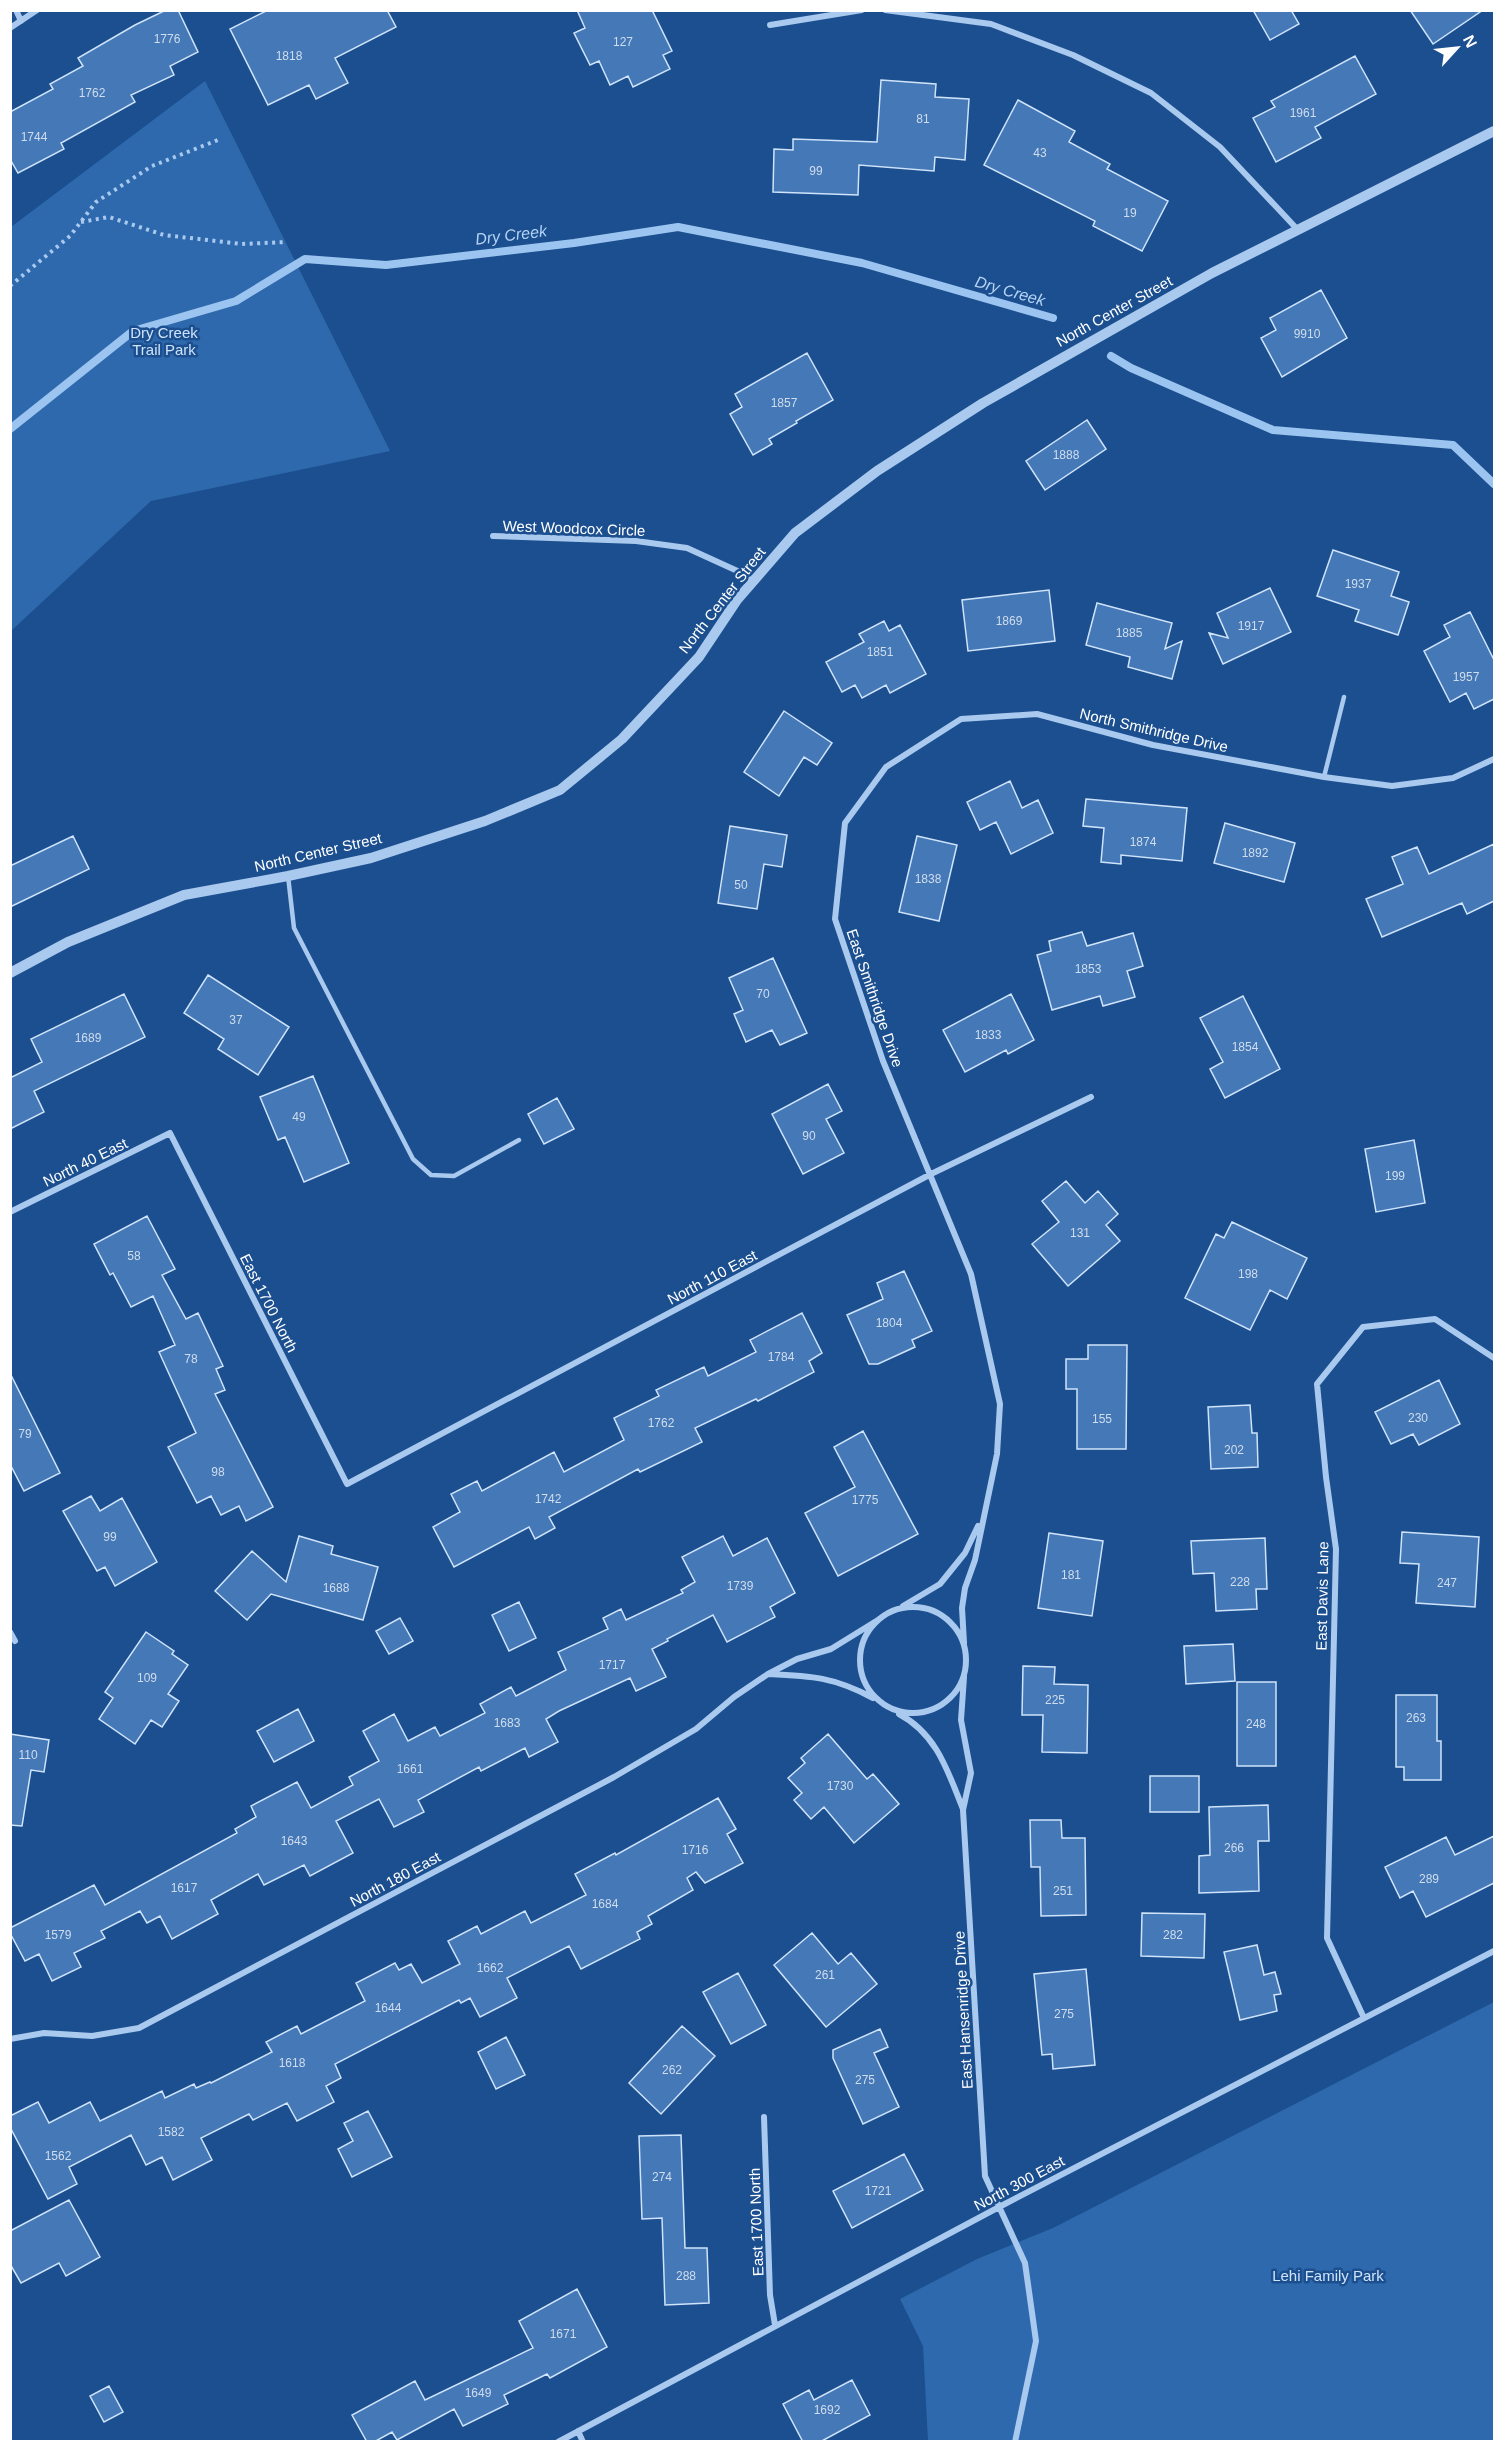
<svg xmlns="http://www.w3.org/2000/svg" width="1505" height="2452" font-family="Helvetica,sans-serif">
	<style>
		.green { fill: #2e69ad }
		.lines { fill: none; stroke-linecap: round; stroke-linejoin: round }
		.stream { stroke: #9cc4f0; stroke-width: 8 }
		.building { fill: #4478b7; stroke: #cfe3fa; stroke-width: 1.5 }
		.path { stroke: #a9c9ee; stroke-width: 4; stroke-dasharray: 3 4.5; stroke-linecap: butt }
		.service { stroke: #a9c9ee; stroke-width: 4.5 }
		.minor { stroke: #a9c9ee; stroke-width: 6 }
		.tertiary { stroke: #a9c9ee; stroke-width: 10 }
		.labels { text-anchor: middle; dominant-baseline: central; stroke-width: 5; stroke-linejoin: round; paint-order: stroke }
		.number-label { font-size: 12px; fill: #d0dded }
		.street-label { font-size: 15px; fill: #fff; stroke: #1b4f8f }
		.park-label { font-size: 15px; fill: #cfe3fa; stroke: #1b4f8f }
		.water-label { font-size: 16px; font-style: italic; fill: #b5d3f5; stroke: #1b4f8f }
	</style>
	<rect width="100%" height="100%" fill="#1b4f8f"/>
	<path class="green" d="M205,81l185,370 -239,50 -140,130v-404z
		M1494,2002v439h-566l-5,-95 -23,-47 77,-40 76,-31z"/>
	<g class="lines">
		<path class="stream" d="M1111,356l20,12 142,62 180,15 41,39
			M10,429l123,-98 103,-30 69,-42 81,6 188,-22 104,-16 184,36 191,55"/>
	</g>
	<path class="building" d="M166,10h12l20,42 -28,14 4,9 -43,20 4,7 -74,41 3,6 -46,24 -8,-14v-47l43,-23 -3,-5 33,-18 -5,-8 57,-33z
		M268,10h119l9,17 -61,31 13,25 -32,16 -7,-14 -41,20 -38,-76z
		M577,10h75l20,41 -9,4 7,14 -37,18 -5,-11 -18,9 -11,-24 -9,4 -16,-32 11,-5z
		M1253,10h38l8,14 -29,16z
		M1410,10h73l-50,34z
		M1355,56l21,38 -61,33 6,11 -45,24 -23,-44 22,-11 -4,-6z
		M881,80l55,4 -1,13 34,2 -4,61 -30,-3 -1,14 -75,-6 -1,30 -85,-3 1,-43 19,1v-11l84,3z
		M1018,100l57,31 -6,11 41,22 -3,5 61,32 -26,50 -49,-25 2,-5 -111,-56z
		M1321,290l26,48 -65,39 -21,-39 15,-8 -6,-12z
		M807,353l26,47 -37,21 1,2 -28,16 3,5 -19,11 -23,-41 12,-7 -7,-13z
		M1087,420l19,29 -61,41 -19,-29z
		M1333,550l66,22 -8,24 18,6 -11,33 -43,-14 4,-11 -42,-14z
		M1270,588l21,44 -68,32 -14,-31 19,5 -11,-25z
		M1049,590l6,51 -87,10 -6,-51z
		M1097,603l75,20 -7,26 17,-8 -10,38 -44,-12 2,-10 -44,-12z
		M1470,612l24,48v39l-20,10 -8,-16 -16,9 -26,-51 26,-14 -6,-12z
		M884,621l5,10 11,-6 26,49 -36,19 -4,-8 -24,13 -7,-13 -13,7 -16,-30 38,-20 -5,-8z
		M784,711l48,32 -15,22 -13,-8 -25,39 -35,-24z
		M1010,781l12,27 16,-8 15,33 -42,21 -15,-32 -16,8 -13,-28z
		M1086,799l101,9 -5,53 -61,-6v9l-20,-2 3,-34 -21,-2z
		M1225,823l70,20 -11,39 -70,-19z
		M730,826l57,9 -5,32 -18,-3 -7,45 -39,-6z
		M73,836l16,33 -79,38v-41z
		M917,836l40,9 -18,76 -40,-9z
		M1494,844v57l-27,13 -5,-11 -80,34 -16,-38 37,-15 -11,-27 25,-10 12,27z
		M1082,932l5,14 46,-13 10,33 -16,5 8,26 -32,9 -3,-10 -48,14 -15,-55 14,-4 -2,-10z
		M773,958l34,75 -27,12 -8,-15 -26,12 -12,-28 9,-4 -14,-32z
		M208,975l81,52 -31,48 -40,-26 6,-10 -40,-26z
		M124,994l21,43 -111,54 10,21 -34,17v-51l32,-16 -11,-23z
		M1011,994l23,46 -26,14 -2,-4 -41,22 -22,-42z
		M1243,996l37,73 -55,29 -15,-29 13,-7 -23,-44z
		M313,1076l36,87 -45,19 -19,-45 -7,3 -18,-43z
		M828,1084l14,27 -16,8 18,34 -41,21 -31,-60z
		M557,1098l17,31 -30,15 -16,-30z
		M1414,1140l11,63 -49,9 -11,-63z
		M1066,1181l19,22 13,-12 20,23 -12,11 14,16 -52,45 -36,-42 27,-22 -17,-21z
		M147,1216l28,53 -13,6 24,44 12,-6 25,53 -7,3 9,21 -10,4 58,113 -27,14 -7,-15 -18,9 -10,-19 -14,7 -29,-56 28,-14 -37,-81 16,-7 -22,-49 -22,11 -18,-34 -3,2 -16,-31z
		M1232,1222l75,36 -20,41 -17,-9 -20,40 -65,-32 31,-64 8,4z
		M904,1271l28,60 -20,9 3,7 -37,17h-9l-22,-49 36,-16 -6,-16z
		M802,1313l20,40 -13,8 5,11 -56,29 -2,-2 -61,29 7,14 -62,30 -2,-3 -89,48 6,11 -20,11 -6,-12 -75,40 -21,-40 27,-15 -9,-18 26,-13 5,10 72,-39 10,20 60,-32 -10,-22 45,-22 -3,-6 48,-23 4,9 48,-24 -6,-12z
		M1088,1345h39l-1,104h-49v-60h-11v-30h22z
		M10,1373l50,100 -36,18 -14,-27z
		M1439,1380l21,44 -41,21 -6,-11 -22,10 -16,-32z
		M1250,1405l2,28h5l1,34 -47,2 -3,-62z
		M863,1431l55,103 -80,42 -33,-63 50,-26 -21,-40z
		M91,1496l9,15 22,-13 35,64 -42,24 -10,-19 -8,4 -34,-60z
		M1402,1532l77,5 -4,70 -59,-4 3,-39 -19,-1z
		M1049,1533l54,8 -11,75 -54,-8z
		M299,1536l34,10 -2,8 47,13 -15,53 -92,-26 -24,26 -32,-29 37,-40 34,31z
		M723,1536l10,20 34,-18 28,55 -25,14 5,10 -48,25 -14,-27 -46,24 1,2 -16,8 14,28 -30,14 -6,-13 -71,33 -13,8 12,23 -29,15 -4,-9 -44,23 -2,-4 -61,33 6,12 -30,15 -15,-28 -43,22 17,32 -43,23 -6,-11 -40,20 -6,-11 -47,26 7,14 -46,25 -12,-23 -13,7 -7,-12 -39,20 4,7 -31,15 7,14 -29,14 -13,-27 -14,7 -15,-28v-5l84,-43 11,20 132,-72 -2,-4 21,-12 -5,-11 46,-24 14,26 42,-23 -4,-8 30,-16 -16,-30 31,-17 14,27 27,-14 5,9 45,-23 -5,-9 31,-17 5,9 50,-26 -8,-18 50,-23 -5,-11 18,-9 5,11 57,-27 -2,-3 14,-8 -13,-25z
		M1265,1538l2,51h-11l1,20 -41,2 -2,-38 -21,1 -2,-33z
		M519,1602l17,36 -27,13 -17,-36z
		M400,1618l13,23 -24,13 -13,-23z
		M146,1632l28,19 -2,3 16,11 -20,29 11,7 -17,26 -11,-7 -16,24 -36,-25 14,-21 -8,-6z
		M1233,1644l2,37 -49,3 -2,-38z
		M1023,1666l32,1 -1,17 34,1 -1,68 -45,-1 1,-37h-21z
		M1237,1682h39v84h-39z
		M1396,1695h41v46h4v39h-37v-13h-8z
		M298,1709l16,32 -40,21 -17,-31z
		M10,1734l39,6 -5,32 -13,-2 -9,56 -12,-1z
		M828,1734l39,45 6,-5 26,30 -45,39 -30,-36 -13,12 -17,-19 8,-7 -14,-15 17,-15 -4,-5z
		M1150,1776h49v36h-49z
		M718,1798l18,31 -9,5 16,29 -38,20 -9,-11 -9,6 6,12 -45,26 4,8 -15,8 3,7 -59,30 -12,-23 -62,32 10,20 -37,19 -10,-19 -9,5 -2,-3 -124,64 6,14 -15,8 8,16 -37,19 -10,-18 -34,17 -4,-6 -48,24 11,22 -39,20 -11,-23 -16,8 -15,-30 -62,32 8,17 -29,15 -38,-72v-11l28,-14 11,21 41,-21 10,19 62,-30 3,7 29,-14 2,4 14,-6 1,1 61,-31 -6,-10 31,-16 4,8 64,-33 -9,-18 39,-20 4,7 12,-6 11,19 38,-19 -12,-23 29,-15 4,8 44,-23 6,12 55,-28 -11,-21 40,-21 1,2z
		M1268,1805l1,36h-11l1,50 -60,2v-37l11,-1 -1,-48z
		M1030,1820h31l1,18h23l1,77 -45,1 -1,-49h-9z
		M1494,1836v47l-68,34 -13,-26 -13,7 -15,-31 61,-30 9,18z
		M1142,1913l63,1 -1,44 -63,-2z
		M812,1933l26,31 13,-11 26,31 -51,43 -52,-62z
		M1257,1945l7,30 11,-3 6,22 -7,1 3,16 -37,9 -16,-68z
		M1086,1969l9,96 -42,4 -1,-15 -10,1 -8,-81z
		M738,1973l28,52 -35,19 -28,-52z
		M682,2026l33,30 -54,58 -32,-31z
		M880,2029l8,18 -14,6 25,54 -36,17 -30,-66v-8z
		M506,2037l19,38 -29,14 -18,-37z
		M368,2111l24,46 -40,20 -14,-28 15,-8 -9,-18z
		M681,2135l4,113h22l2,55 -44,2 -3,-87 -20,1 -3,-83z
		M904,2154l19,36 -71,38 -19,-37z
		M69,2200l31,57 -34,19 -7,-13 -38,20 -11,-19v-33z
		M577,2289l30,58 -57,31 -3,-4 -43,21 4,9 -45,22 -9,-17 -57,31 -5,-8 -18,10h-7l-15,-27 63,-34 10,19 108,-52 -14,-27z
		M852,2380l18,35 -50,27h-17l-20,-38 26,-14 5,10z
		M109,2386l14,26 -19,10 -14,-26z"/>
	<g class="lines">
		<path class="path" d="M81,222l28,-5 55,18 78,9 44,-2
			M10,286l60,-50 26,-34 56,-36 66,-26"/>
		<path class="service" d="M1324,777l20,-80
			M288,876l6,52 119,231 18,16 23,1 65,-36"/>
		<path class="minor" d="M16,10l5,11
			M885,10l106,14 82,31 78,38 69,54 78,83
			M770,25l92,-15
			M10,28l27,-18
			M493,536l143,5 51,7 68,31
			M10,1212l160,-79 177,351 584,-310 160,-77
			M903,1606l37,-22 25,-31 13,-27
			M860 1660a53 53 0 1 1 106 0a53 53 0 1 1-106 0Z
			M10,1632l5,9
			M964,1643l-2,-35 3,-20 10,-28 22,-106 3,-50 -29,-130 -88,-213 -48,-142 10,-96 41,-56 75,-48 76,-5 116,31 171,32 68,9 61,-8 41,-19
			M768,1674c44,2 66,3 105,24
			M964,1677l-3,43 10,53 -8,37 22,366 40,87 11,78 -21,101
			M899,1714c38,20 49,58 64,95
			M1364,2018l-37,-80 9,-389 -10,-72 -9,-93 46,-57 72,-8 59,39
			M10,2039l34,-6 48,3 47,-8 475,-251 82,-48 38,-32 34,-23 29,-15 34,-10 47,-29
			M764,2117l6,178 5,30
			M578,2431l5,11
			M558,2442l443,-236 493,-255"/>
		<path class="tertiary" d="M10,973l58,-31 116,-47 104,-19 83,-18 114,-37 75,-31 62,-51 77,-82 38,-57 58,-67 82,-62 106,-68 229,-130 282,-142"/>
	</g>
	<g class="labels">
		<g class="number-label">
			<text x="167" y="39">1776</text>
			<text x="623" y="42">127</text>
			<text x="289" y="56">1818</text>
			<text x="92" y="93">1762</text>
			<text x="1303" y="113">1961</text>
			<text x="923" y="119">81</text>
			<text x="34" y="137">1744</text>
			<text x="1040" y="153">43</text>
			<text x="816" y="171">99</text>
			<text x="1130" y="213">19</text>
			<text x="1307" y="334">9910</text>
			<text x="784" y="403">1857</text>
			<text x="1066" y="455">1888</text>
			<text x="1358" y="584">1937</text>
			<text x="1009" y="621">1869</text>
			<text x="1251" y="626">1917</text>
			<text x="1129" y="633">1885</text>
			<text x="880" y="652">1851</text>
			<text x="1466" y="677">1957</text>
			<text x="1143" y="842">1874</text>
			<text x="1255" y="853">1892</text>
			<text x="928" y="879">1838</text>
			<text x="741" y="885">50</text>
			<text x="1088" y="969">1853</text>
			<text x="763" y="994">70</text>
			<text x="236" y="1020">37</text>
			<text x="988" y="1035">1833</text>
			<text x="88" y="1038">1689</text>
			<text x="1245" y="1047">1854</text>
			<text x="299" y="1117">49</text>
			<text x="809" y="1136">90</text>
			<text x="1395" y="1176">199</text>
			<text x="1080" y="1233">131</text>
			<text x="134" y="1256">58</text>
			<text x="1248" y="1274">198</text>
			<text x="889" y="1323">1804</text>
			<text x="781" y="1357">1784</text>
			<text x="191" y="1359">78</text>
			<text x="1418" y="1418">230</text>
			<text x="1102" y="1419">155</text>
			<text x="661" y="1423">1762</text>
			<text x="25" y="1434">79</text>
			<text x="1234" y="1450">202</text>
			<text x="218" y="1472">98</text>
			<text x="548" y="1499">1742</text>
			<text x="865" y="1500">1775</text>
			<text x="110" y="1537">99</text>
			<text x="1071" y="1575">181</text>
			<text x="1240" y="1582">228</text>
			<text x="1447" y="1583">247</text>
			<text x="740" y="1586">1739</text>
			<text x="336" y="1588">1688</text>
			<text x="612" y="1665">1717</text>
			<text x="147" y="1678">109</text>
			<text x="1055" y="1700">225</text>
			<text x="1416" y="1718">263</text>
			<text x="507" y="1723">1683</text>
			<text x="1256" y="1724">248</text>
			<text x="28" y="1755">110</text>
			<text x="410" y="1769">1661</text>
			<text x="840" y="1786">1730</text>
			<text x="294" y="1841">1643</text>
			<text x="1234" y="1848">266</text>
			<text x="695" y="1850">1716</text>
			<text x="1429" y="1879">289</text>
			<text x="184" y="1888">1617</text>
			<text x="1063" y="1891">251</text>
			<text x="605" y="1904">1684</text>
			<text x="58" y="1935">1579</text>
			<text x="1173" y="1935">282</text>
			<text x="490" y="1968">1662</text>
			<text x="825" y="1975">261</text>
			<text x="388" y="2008">1644</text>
			<text x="1064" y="2014">275</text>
			<text x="292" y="2063">1618</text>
			<text x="672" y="2070">262</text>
			<text x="865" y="2080">275</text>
			<text x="171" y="2132">1582</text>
			<text x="58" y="2156">1562</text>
			<text x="662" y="2177">274</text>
			<text x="878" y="2191">1721</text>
			<text x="686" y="2276">288</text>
			<text x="563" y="2334">1671</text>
			<text x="478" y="2393">1649</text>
			<text x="827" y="2410">1692</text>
		</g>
		<g class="street-label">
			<text transform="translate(1114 311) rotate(-29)">North Center Street</text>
			<text transform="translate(574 528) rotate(2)">West Woodcox Circle</text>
			<text transform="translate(722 600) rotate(-52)">North Center Street</text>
			<text transform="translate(1154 730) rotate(13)">North Smithridge Drive</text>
			<text transform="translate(318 852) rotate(-13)">North Center Street</text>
			<text transform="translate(875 998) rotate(71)">East Smithridge Drive</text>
			<text transform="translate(85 1162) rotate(-26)">North 40 East</text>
			<text transform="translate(712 1277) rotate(-28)">North 110 East</text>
			<text transform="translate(269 1303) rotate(63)">East 1700 North</text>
			<text transform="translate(1322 1596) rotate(-89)">East Davis Lane</text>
			<text transform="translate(395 1879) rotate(-28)">North 180 East</text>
			<text transform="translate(963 2010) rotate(-93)">East Hansenridge Drive</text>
			<text transform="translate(1019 2183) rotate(-28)">North 300 East</text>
			<text transform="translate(756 2222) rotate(-92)">East 1700 North</text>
		</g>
		<g class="park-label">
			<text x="164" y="332">Dry Creek<tspan x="164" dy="17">Trail Park</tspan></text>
			<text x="1328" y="2275">Lehi Family Park</text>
		</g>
		<g class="water-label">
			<text transform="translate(511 235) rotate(-7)">Dry Creek</text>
			<text transform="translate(1010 291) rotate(16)">Dry Creek</text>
		</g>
	</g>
	<rect width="1505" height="2452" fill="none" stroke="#ffffff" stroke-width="24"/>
	<g transform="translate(1457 48) rotate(63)" stroke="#1b4f8f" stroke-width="4.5" paint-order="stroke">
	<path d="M0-4.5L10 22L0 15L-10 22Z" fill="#ffffff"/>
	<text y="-9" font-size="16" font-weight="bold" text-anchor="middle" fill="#ffffff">N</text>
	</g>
</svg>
